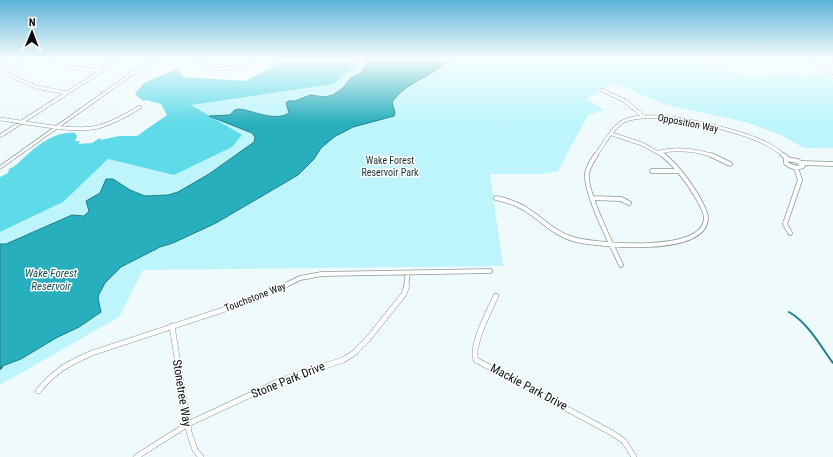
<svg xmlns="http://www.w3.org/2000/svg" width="833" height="457" font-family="'Roboto Condensed',sans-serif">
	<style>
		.green { fill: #bef5fc }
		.forest { fill: #5fdae8 }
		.water { fill: #28afbd; stroke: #1f7f89 }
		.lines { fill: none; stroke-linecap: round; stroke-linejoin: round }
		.stream-far1 { stroke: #1f7f89; stroke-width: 1 }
		.stream { stroke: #1f7f89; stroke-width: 2 }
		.minor-far2-casing { stroke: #8f9a9b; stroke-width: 4 }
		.minor-far1-casing { stroke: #8f9a9b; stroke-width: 5.5 }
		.minor-casing { stroke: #8f9a9b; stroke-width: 6 }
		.secondary-casing { stroke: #8f9a9b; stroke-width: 1.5 }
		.minor-far2 { stroke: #fff; stroke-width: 3 }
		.minor-far1 { stroke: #fff; stroke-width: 4 }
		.minor { stroke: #fff; stroke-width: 5 }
		.secondary { fill: #fff; fill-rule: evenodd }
		.labels { text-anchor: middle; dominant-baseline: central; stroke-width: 3; stroke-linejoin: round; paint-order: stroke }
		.street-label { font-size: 10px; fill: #0a0e0f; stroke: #fff }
		.park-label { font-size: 10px; fill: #1c3134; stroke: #fff }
		.water-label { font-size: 11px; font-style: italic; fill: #144b51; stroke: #fff }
		.near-street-label { font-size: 12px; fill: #0a0e0f; stroke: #fff }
	</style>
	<rect width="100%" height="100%" fill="#eefafc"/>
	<path class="green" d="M355,59h344l44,18 81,-2 9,6v67h-29l-21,-12 -37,-14 -79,-17 -53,-22 -28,16 11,6 7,5 -16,5 -30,56 -16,3h-52l13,92 -360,4 -24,47 -119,68v-153l63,-30 45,-43 66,16 57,-46 -41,-24 143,-21 25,-20z"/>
	<path class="forest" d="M286,59h69l3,5 -25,20 -142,21 51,30 -10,12 -58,28 -66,-16 -45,43 -63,30v-55l8,-4 1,-4c8,-3 12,-9 18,-14 13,-12 30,-24 48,-22l2,3 -2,5h5l-2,3 14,-1 8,-5 1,2 18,-4h18l30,-21 -6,-11 -15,-4 -3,1 -8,-7 9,-11 33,-14 7,8 62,4z"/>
	<path class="water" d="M367,59h88c-9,2 -12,7 -19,11 -15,10 -33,16 -44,32l3,11 -1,3 -41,11 -19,10 -13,11 -7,11 -16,16 -82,48 -43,20 -13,4 -39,20 -16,16 -6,11 -1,4 3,14 -22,15 -23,11 -35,21 -21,8v-123h6l66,-29 12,1 5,-5 -3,-10 14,-8 6,-14h7l17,11 15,6 23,-1 10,-3 31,-18 45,-32 1,-5 -3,-4 -43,-17 21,-1c1,-1 4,-5 5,-5 8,-5 37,14 54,3l-3,-10 2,-2h7l15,-6 15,2 8,-2 10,-7 8,-10 11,-6 4,-6 -1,-5z"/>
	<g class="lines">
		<path class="stream-far1" d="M0,63l12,-4"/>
		<path class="stream" d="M789,312c20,12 30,32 44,51
			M0,369l2,-2"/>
		<defs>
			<path id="minor-far2" d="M49,59l24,9 26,3
				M202,59l-1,4c17,11 41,5 58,-4
				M808,59l25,18
				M0,69l31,-10
				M0,71l36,16 31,6
				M602,90l23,11 19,16
				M0,119c26,3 74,14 98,8 15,-4 29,-12 42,-20
				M612,134l30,10 22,12
				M0,136l120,-77
				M660,152c19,-5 36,-2 54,4
				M595,156c8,-10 17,-29 29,-35 29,-13 113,8 141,22 7,3 13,8 20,13"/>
			<path id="minor-far1" d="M596,155c-4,6 -9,13 -9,20 -1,20 25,70 34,90
				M711,155l19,9
				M783,155l5,4
				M786,159l12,2 5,5c-6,3 -12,1 -17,-3z
				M802,163l31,1
				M652,171h27
				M496,198c10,2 19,5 28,10 18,11 31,27 52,32 24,5 125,15 130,-20 1,-7 -5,-16 -8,-22 -9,-15 -21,-32 -35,-43
				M593,198l28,1 8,4
				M790,233l-5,-9 15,-44 -4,-12
				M284,286l16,-8 22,-4 168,-3
				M406,286l2,-13"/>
			<path id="minor" d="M496,296c-6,13 -26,51 -20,64l136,73 12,8 10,16
				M172,326l17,106 6,18 6,7
				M38,391c18,-21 29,-27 54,-38l161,-53 33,-15
				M136,457l52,-33 94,-44 61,-20 11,-7 14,-14 36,-45 3,-9"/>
			<path id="secondary" d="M154,59h4l-17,10 -141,100v-3l139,-99z"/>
		</defs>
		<use href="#minor-far2" class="minor-far2-casing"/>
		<use href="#minor-far1" class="minor-far1-casing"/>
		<use href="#minor" class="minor-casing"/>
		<use href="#secondary" class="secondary-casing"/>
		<use href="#minor-far2" class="minor-far2"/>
		<use href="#minor-far1" class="minor-far1"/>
		<use href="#minor" class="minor"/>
		<use href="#secondary" class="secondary"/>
	</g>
	<linearGradient id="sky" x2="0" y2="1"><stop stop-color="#5bb2d7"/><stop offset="0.48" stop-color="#f7fdfe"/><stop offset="1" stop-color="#f7fdfe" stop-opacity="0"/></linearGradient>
	<rect width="833" height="123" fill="url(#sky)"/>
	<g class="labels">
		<g class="street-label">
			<text transform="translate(688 123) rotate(11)">Opposition Way</text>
			<text transform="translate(255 297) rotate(-21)">Touchstone Way</text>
		</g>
		<g class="park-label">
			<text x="390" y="160">Wake Forest<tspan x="390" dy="12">Reservoir Park</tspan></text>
		</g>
		<g class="water-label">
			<text x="51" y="273">Wake Forest<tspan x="51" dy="13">Reservoir</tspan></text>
		</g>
		<g class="near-street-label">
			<text transform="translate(288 380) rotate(-22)">Stone Park Drive</text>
			<text transform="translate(529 387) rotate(28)">Mackie Park Drive</text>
			<text transform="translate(182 393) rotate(81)">Stonetree Way</text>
		</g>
	</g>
	<g transform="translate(32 32) rotate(1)" stroke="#ffffff" stroke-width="3" paint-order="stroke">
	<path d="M0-3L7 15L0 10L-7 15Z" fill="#0a0e0f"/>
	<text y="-6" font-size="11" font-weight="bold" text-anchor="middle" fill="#0a0e0f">N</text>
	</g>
</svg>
